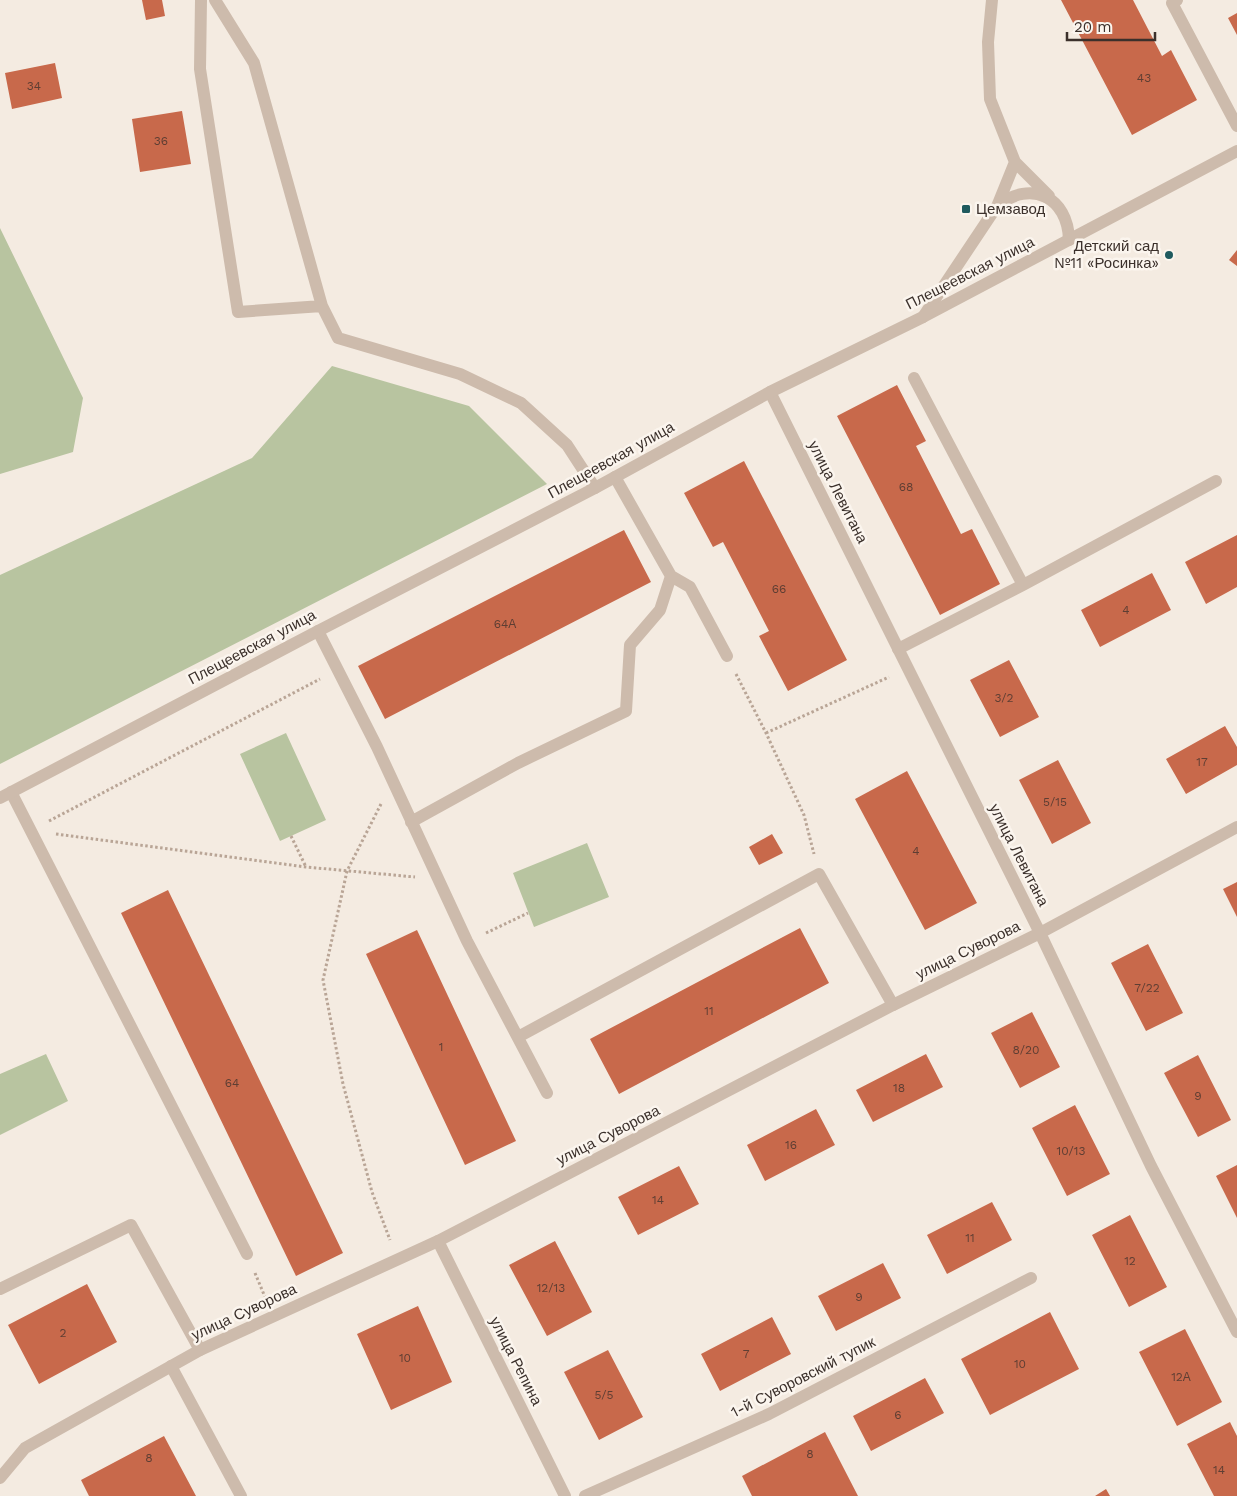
<svg xmlns="http://www.w3.org/2000/svg" width="1237" height="1496" font-family="'Work Sans',sans-serif">
	<style>
		.green { fill: #b8c4a0 }
		.building { fill: #c8694b }
		.lines { fill: none; stroke-linecap: round; stroke-linejoin: round }
		.path { stroke: #b9a596; stroke-width: 3; stroke-dasharray: 2.5 2.5; stroke-linecap: butt }
		.service { stroke: #cdbbac; stroke-width: 12 }
		.minor { stroke: #cdbbac; stroke-width: 12 }
		.tertiary { stroke: #cdbbac; stroke-width: 12 }
		.poi-dot { fill: #1f5a5e; stroke: #fbf5ee; stroke-width: 2 }
		.labels { text-anchor: middle; dominant-baseline: central; stroke-width: 5; stroke-linejoin: round; paint-order: stroke }
		.number-label { font-size: 12px; fill: #5e3e33 }
		.poi-label { font-size: 15px; fill: #3b302b; stroke: #fbf5ee; text-anchor: start }
		.street-label { font-size: 15px; fill: #3b302b; stroke: #fbf5ee }
	</style>
	<rect width="100%" height="100%" fill="#f4ebe1"/>
	<path class="green" d="M0,228l83,170 -10,54 -73,22z
		M332,366l137,40 78,78 -547,280v-189l252,-117z
		M286,733l40,87 -46,21 -40,-87z
		M587,843l22,54 -75,30 -21,-54z
		M46,1054l22,47 -68,34v-61z"/>
	<path class="building" d="M142,0h20l3,16 -19,4z
		M1061,0h72l29,56 9,-6 26,50 -65,35z
		M1237,13v22l-9,-17z
		M55,63l7,35 -50,11 -7,-36z
		M182,111l9,53 -51,8 -8,-53z
		M1237,250v16l-8,-6z
		M897,385l29,56 -10,5 45,88 11,-5 28,55 -60,31 -103,-199z
		M744,461l103,199 -59,31 -29,-55 10,-5 -46,-89 -10,5 -29,-54z
		M624,530l27,52 -266,137 -27,-53z
		M1237,535v52l-31,17 -21,-42z
		M1152,573l19,37 -71,37 -19,-37z
		M1009,660l30,57 -39,20 -30,-57z
		M1225,726l12,21v18l-51,29 -20,-35z
		M1058,760l33,63 -39,21 -33,-64z
		M907,771l70,132 -52,27 -70,-131z
		M772,834l11,19 -24,12 -10,-18z
		M1237,882v35l-14,-28z
		M168,890l175,363 -47,23 -175,-363z
		M800,928l29,55 -210,111 -29,-55z
		M417,930l99,211 -51,24 -99,-211z
		M1148,944l35,69 -37,18 -35,-68z
		M1032,1012l28,55 -40,21 -29,-55z
		M926,1054l17,33 -70,35 -17,-32z
		M1198,1055l33,65 -33,17 -34,-64z
		M1075,1105l35,69 -43,22 -35,-68z
		M816,1109l19,36 -70,36 -18,-36z
		M1237,1165v53l-21,-42z
		M679,1166l20,38 -61,31 -20,-38z
		M992,1202l20,38 -65,34 -20,-39z
		M1130,1215l37,72 -38,20 -37,-72z
		M555,1241l37,71 -45,24 -38,-71z
		M883,1263l18,35 -65,33 -18,-35z
		M87,1284l30,58 -78,42 -31,-59z
		M418,1306l34,76 -61,28 -34,-76z
		M1050,1312l29,57 -89,46 -29,-56z
		M772,1317l19,37 -71,37 -19,-37z
		M1185,1329l37,73 -45,24 -38,-74z
		M608,1350l35,67 -44,23 -35,-68z
		M925,1378l19,35 -73,38 -18,-35z
		M1230,1422l7,14v60h-23l-27,-52z
		M825,1432l33,64h-106l-10,-20z
		M164,1436l32,60h-107l-8,-16z
		M1106,1489l4,7h-15z"/>
	<g class="lines">
		<path class="path" d="M736,674l30,59 38,82 10,39
			M766,733l123,-56
			M381,804l-34,67 -24,109 20,104 29,108 18,48
			M49,821l271,-142
			M56,834l250,33 109,10
			M291,836l15,31
			M486,933l42,-20
			M255,1273l10,24"/>
		<path class="service" d="M201,0l-1,69 38,243 84,-6
			M215,0l39,63 68,243 16,32 122,36 61,29 46,42 28,43
			M992,0l-4,42 2,57 25,63 34,34
			M1177,0l-5,3 65,123
			M998,204l17,-42
			M923,317l74,-111c34,-27 71,-9 72,34
			M914,378l109,207
			M615,477l56,99 19,11 37,69
			M318,631l59,116 90,194 80,152
			M898,649l125,-64 193,-104
			M11,792l236,462
			M411,822l107,-59 108,-52 4,-66 30,-35 11,-34
			M518,1037l301,-163 74,131
			M438,1241l127,255
			M0,1289l131,-64 69,125
			M171,1366l70,130
			M585,1496l184,-82 262,-136"/>
		<path class="minor" d="M770,392l270,541 111,233 86,166
			M0,1478l25,-30 175,-98 238,-109 455,-236 147,-72 197,-106"/>
		<path class="tertiary" d="M0,798l318,-167 277,-143 175,-96 153,-75 314,-166"/>
	</g>
	<g class="poi-dot">
		<rect x="961" y="204" width="10" height="10" rx="2.5"/>
		<circle cx="1169" cy="255" r="5"/>
	</g>
	<g class="labels">
		<g class="number-label">
			<text x="1144" y="78">43</text>
			<text x="34" y="86">34</text>
			<text x="161" y="141">36</text>
			<text x="906" y="487">68</text>
			<text x="779" y="589">66</text>
			<text x="1126" y="610">4</text>
			<text x="505" y="624">64А</text>
			<text x="1004" y="698">3/2</text>
			<text x="1202" y="762">17</text>
			<text x="1055" y="802">5/15</text>
			<text x="916" y="851">4</text>
			<text x="1147" y="988">7/22</text>
			<text x="709" y="1011">11</text>
			<text x="441" y="1047">1</text>
			<text x="1026" y="1050">8/20</text>
			<text x="232" y="1083">64</text>
			<text x="899" y="1088">18</text>
			<text x="1198" y="1096">9</text>
			<text x="791" y="1145">16</text>
			<text x="1071" y="1151">10/13</text>
			<text x="658" y="1200">14</text>
			<text x="970" y="1238">11</text>
			<text x="1130" y="1261">12</text>
			<text x="551" y="1288">12/13</text>
			<text x="859" y="1297">9</text>
			<text x="63" y="1333">2</text>
			<text x="746" y="1354">7</text>
			<text x="405" y="1358">10</text>
			<text x="1020" y="1364">10</text>
			<text x="1181" y="1377">12А</text>
			<text x="604" y="1395">5/5</text>
			<text x="898" y="1415">6</text>
			<text x="810" y="1454">8</text>
			<text x="149" y="1458">8</text>
			<text x="1219" y="1470">14</text>
		</g>
		<g class="poi-label">
			<text x="976" y="209">Цемзавод</text>
			<text x="1159" y="246" text-anchor="end">Детский сад<tspan x="1159" dy="17">№11 «Росинка»</tspan></text>
		</g>
		<g class="street-label">
			<text transform="translate(970 273) rotate(-27)">Плещеевская улица</text>
			<text transform="translate(611 460) rotate(-29)">Плещеевская улица</text>
			<text transform="translate(838 492) rotate(63)">улица Левитана</text>
			<text transform="translate(252 647) rotate(-28)">Плещеевская улица</text>
			<text transform="translate(1019 855) rotate(63)">улица Левитана</text>
			<text transform="translate(968 950) rotate(-26)">улица Суворова</text>
			<text transform="translate(608 1135) rotate(-27)">улица Суворова</text>
			<text transform="translate(244 1312) rotate(-25)">улица Суворова</text>
			<text transform="translate(516 1361) rotate(63)">улица Репина</text>
			<text transform="translate(803 1377) rotate(-27)">1-й Суворовский тупик</text>
		</g>
	</g>
	<path d="M1067 32v8h88v-8" fill="none" stroke="#3b302b" stroke-width="2.5"/>
	<text x="1074" y="32" font-size="15" fill="#3b302b" stroke="#fbf5ee" stroke-width="4" paint-order="stroke">20 m</text>
</svg>
